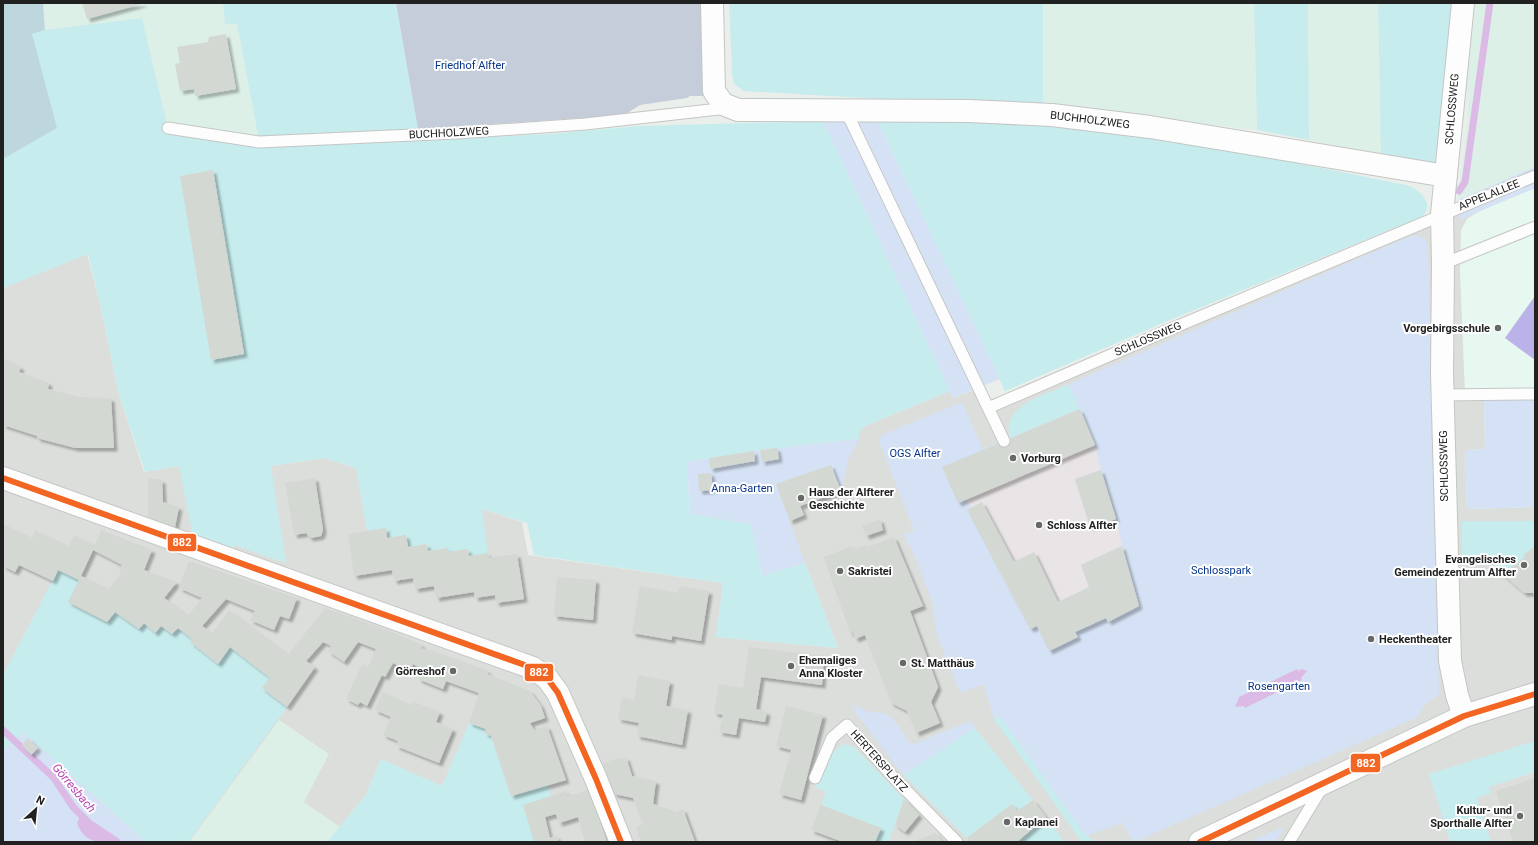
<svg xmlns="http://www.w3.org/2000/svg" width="1538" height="845" font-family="Roboto,sans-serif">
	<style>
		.built { fill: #dcdedc }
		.education { fill: #e6f8ef }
		.farmland { fill: #ddf0e8 }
		.grass { fill: #c7eced }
		.forest { fill: #bed7de }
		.cemetery { fill: #c5cdda }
		.park { fill: #d5e2f5 }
		.pitch { fill: #bab2e8 }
		.plaza { fill: #e9e4e6 }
		.water { fill: #dbbbe5 }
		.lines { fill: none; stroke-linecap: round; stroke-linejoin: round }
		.stream { stroke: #dbbbe5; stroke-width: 7 }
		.building { fill: #d3d8d3; fill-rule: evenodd; filter: url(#shadow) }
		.service-casing { stroke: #c4c6c4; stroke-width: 13 }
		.minor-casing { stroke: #c4c6c4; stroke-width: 24 }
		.service { stroke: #fcfdfc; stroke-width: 11 }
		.minor { stroke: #fcfdfc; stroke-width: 22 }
		.bus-1-casing { stroke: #fff; stroke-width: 9 }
		.bus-1 { stroke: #f26522; stroke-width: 6 }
		.poi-dot { fill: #676968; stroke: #fff; stroke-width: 1.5 }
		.labels { text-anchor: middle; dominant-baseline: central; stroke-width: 4; stroke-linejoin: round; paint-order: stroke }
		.park-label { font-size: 11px; fill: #05348a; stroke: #fff }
		.street-label { font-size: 11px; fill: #212121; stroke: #fff }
		.poi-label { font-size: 11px; font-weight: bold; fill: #212121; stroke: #fff; text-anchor: start }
		.water-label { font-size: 12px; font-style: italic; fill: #b846b2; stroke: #fff }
		.line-badge { stroke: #fff; stroke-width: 1.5 }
		.badge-label { font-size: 11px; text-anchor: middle; font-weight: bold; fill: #fff }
	</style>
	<defs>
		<filter id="shadow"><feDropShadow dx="3.5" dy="3.5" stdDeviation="1" flood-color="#0004"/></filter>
	</defs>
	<rect width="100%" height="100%" fill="#eaefeb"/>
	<path class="built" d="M1535,176v666h-1057l-97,-83 -15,36 -39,47h-324v-554l84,-35 15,60 17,82 25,77 35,-6 54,85 1,-6 37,-79 54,-8 197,64 6,33 195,28 -7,54 122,11 -33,-85 -115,-49 152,-74 17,-1v-7l6,-6 85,-35 3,7 26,-10 9,20z"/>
	<path class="education" d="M1535,188v319l-68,2 -2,-59 20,-1 -1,-54h-19l-5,-124 1,-41 6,-11 12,-8z"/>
	<path class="farmland" d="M43,3h180l2,21 12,-1 22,119 -91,-14 -26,-110 -97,12z
		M1043,3h211l3,127 -214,-25z
		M1308,3h70l3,153 -72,-16z
		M1468,3h67v164l-77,33 10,-83 -4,-92z
		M279,720l50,34 -25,48 36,25 -13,15h-138z"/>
	<path class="grass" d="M223,3h173l24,137 130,-6 87,-8 186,-5 127,270 -85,35 -6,6v7l-99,11 -73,12 3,52 61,10 11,52 43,-13 33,85 -122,-11 7,-54 -189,-28 -7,-32 -45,-14 6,44 -19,3 -1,-7 -20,3v-4l-20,3 -1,-7 -19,3 -2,-12 -19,3 -1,-10 -19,3 -11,-63 -31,-10 -54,8 15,97 -52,-18 -1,6 -40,-14 -14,-71 -34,6 -26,-77 -17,-82 -14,-59 -85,34v-129l54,-31 -26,-94 14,-4 97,-12 26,110 91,13 -22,-117h-12z
		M729,3h314v102l-82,-5 -81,-1 -136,-8 -10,-7 -2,-11z
		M1254,3h54l1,137 -52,-10z
		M1378,3h75l-18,163 -54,-10z
		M965,119l88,5 133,17 220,44c13,3 31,20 15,32l-251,103 -165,71 -127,-269z
		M1069,384l11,25 -70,29c-10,-33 36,-43 59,-54z
		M1462,521h73v28l-1,-2 -10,7 1,3 -23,17 -14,-16 -26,1z
		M58,570l21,10 -10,23 38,19 8,-10 24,17 5,-6 11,10 6,-7 11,8 6,-6 14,11 -2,3 28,21 12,-16 40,31 -8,10 25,19 -99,135h-42l-122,-109 -21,18v-76z
		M1000,716l86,120h3l4,6h-11l-88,-123z
		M469,723l17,6 -2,4 7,3 20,60 37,-11 3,11 -27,9 10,37h-207l39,-47 15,-36 61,27z
		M975,728l58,72 -16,11 -5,-7 -45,34 -64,-63z
		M1535,741v31l-46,15 2,6 -14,5 14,44h-41l-21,-68z
		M845,744l9,3 50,52 -15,43h-14l5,-14 -59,-23 5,-13 -11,-5c7,-15 13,-37 30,-43z
		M1046,817l18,25h-47l15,-12 -1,-2z"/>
	<path class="forest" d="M3,3h40l2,27 -13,4 25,94 -54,31z"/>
	<path class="cemetery" d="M396,3h307l1,93h-14l-3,2 -47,7 -16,10 -206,14z"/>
	<path class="park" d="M823,121l55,1 122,257 -47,19z
		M1535,167v21l-76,32 -1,-20z
		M1416,235l9,4 3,7 11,449 -14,9 -7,13 -284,125 -12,-19 -36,13 -86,-120 -6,3 -10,-35 -24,9 -24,-60 -3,-28 -17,-46 -12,-24 10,-4 -35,-90 3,-6 80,-33 21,47 96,-40 -10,-25 332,-144z
		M1535,394v113l-68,2 -2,-59 20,-1 -1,-54z
		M859,439l-11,21 -7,31 -10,-26 -55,19 29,79 -43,13 -11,-52 -61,-10 -3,-52 73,-12z
		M858,706c11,9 15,4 27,8 11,4 19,22 26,31l59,-24 5,7 -72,47 -50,-66z
		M24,733l122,109h-143v-91z
		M1280,828l3,3 -8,11h-25z"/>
	<path class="pitch" d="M1535,296v64l-30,-22z"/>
	<path class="plaza" d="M1095,445l6,25 -26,9 15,48 26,-8 6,27 -41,19 8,22 -31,15 -24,-50 -20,10 -32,-60 -11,6 -5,-9z"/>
	<path class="water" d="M1297,669l1,2 4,-2 5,2 -6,7 1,2 -57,28 -1,-2 -9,1 4,-10z
		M85,816l33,22 4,4c-22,0 -37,3 -45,-19l3,-6z"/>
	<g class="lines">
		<path class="stream" d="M1459,191l6,-9 25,-179
			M3,730l51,48 19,29 15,15"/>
	</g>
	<path class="building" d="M82,3h63l-58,16z
		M226,34l10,55 -41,7 -1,-7 -14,2 -5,-27 5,-1 -3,-16 31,-5 1,-5z
		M213,170l31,184 -33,6 -31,-184z
		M3,358l18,9 -2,5 30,11 -1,6 31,8 32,1 3,50h-39l-38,-10v-2l-34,-11z
		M1080,409l15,36 -137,58 -16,-36z
		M777,448l2,11 -17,3 -2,-12z
		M754,451l1,10 -45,8 -1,-11z
		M831,465l10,26 -41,15 4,9 -14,6 -14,-37z
		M1101,470l15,49 -26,8 -15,-48z
		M711,473l2,17 -14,1 -1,-17z
		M148,478l14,2 1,22 16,5 -5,25 -26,-11z
		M315,478l8,52 -2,6 -11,2 -4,-5 -12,2 -9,-52z
		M982,502l32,60 20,-10 24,50 31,-15 -8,-22 41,-19 17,60 -31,16 -2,-4 -31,14 3,5 -29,14 -12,-25 -7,3 -63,-119z
		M880,519l3,11 -17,6 -4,-10z
		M3,524l29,14 3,-8 34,16 5,-11 21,10 6,-15 51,20 -8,20 33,12 -13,16 24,18 14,-18 -23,-10 10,-27 108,37 -8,21 -9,-3 -6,14 -24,-10 5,-9 -29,-12 -24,27 10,7 17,-23 59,45 37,-47 60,21 37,16 -1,3 8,3v-2l59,22 -1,3 43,17 11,15 4,12 -15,5 4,7 13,-4 19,54 -55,16 -20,-60 -7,-3 2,-4 -17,-6 10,-30 -33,-12 -3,8 -25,-10 4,-10 -9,-5 -3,8 -17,-9 -8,14 -3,-2 -15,31 -7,-4 -2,3 -12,-6 16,-35 6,3 8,-18 -18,-7 -14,20 -16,-11 3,-5 -8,-4 -17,19 9,6 -28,40 -25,-19 8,-10 -40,-31 -12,17 -28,-22 2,-3 -14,-11 -6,6 -11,-8 -6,7 -11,-10 -5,6 -24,-17 -8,10 -39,-20 11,-22 -21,-10 -5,11 -34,-16 -4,7 -12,-6zM93,550l29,15 -3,11 -10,13 -28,-13z
		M386,528l1,10 19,-3 2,12 19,-3 1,7 20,-3v4l20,-3 1,7 19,-3 1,5 28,-4 7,45 -28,4 -1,-8 -20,3 -1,-6 -38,6 -2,-12 -19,3 -2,-11 -19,3 -2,-11 -38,6 -6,-42z
		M894,537l29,69 -13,5 28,76 -7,15 9,21 -24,10 -9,-22 -16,-8 -26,-68 -10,4 -2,-7 -3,1 -26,-76 28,-11 2,4 11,-5 3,2z
		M1534,547l1,2v49l-2,-5h-9l-22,-19 23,-17 -1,-3z
		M557,577l39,3 -3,40 -39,-4z
		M640,586l38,7 2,-7 29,5 -8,50 -29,-5v4l-40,-7z
		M749,647l75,9 -2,29 -61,-8 -5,32 11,3 -2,10 -26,-4 -3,17 -17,-3 4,-17 -9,-2 5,-29 24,4z
		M638,675l32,6 -4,25 22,4 -6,35 -45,-9 2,-13 -21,-4 4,-22 12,3z
		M382,692l30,13 2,-3 26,10 -4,10 17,7 -14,34 -43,-17 2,-5 -15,-6 8,-18 -16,-7z
		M786,706l37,9 -22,85 -22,-6 12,-44 -15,-4z
		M28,738l10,10 -7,7 -9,-10z
		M622,757v2l4,-2 6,19 24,5 -3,23 23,8 7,-3 12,33h-54l-5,-15 7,-3 -10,-26 -19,-4 -11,-31z
		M1535,778v64h-22l-17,-51z
		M592,789l7,22 -2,1 10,30h-22l-7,-25 -19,6 -3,-9 -11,3 5,21 7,-2 1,6h-24l-11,-37 43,-14 1,5z
		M904,799l15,16 -14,17 -10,-7z
		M1033,800l13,17 -29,25h-47l-3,-4 45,-34 5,7z
		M821,805l60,23 -6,14h-32l-32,-12z
		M935,833l8,9h-30z"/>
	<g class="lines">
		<defs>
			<path id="service" d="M846,111l158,330
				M168,128l91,14 198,-9 128,-9 143,-16
				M1443,264l92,-37
				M1443,395l92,-1
				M988,408l185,-80 362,-152
				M815,778l17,-40 15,-13 48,54 62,63
				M1289,842l34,-56"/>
			<path id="minor" d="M712,3l2,88 9,13 15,6 231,1 83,4 98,12 296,49
				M1463,3l-21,211 1,50 -1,110 8,287 7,34 7,21
				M3,478l530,190 14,10 11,15 38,86 25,63
				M1200,842l264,-126 71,-22"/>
		</defs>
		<use href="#service" class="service-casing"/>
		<use href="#minor" class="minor-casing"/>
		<use href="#service" class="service"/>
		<use href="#minor" class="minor"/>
		<defs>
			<path id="bus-1" d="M3,478l530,190 14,10 11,15 38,86 25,63
				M1200,842l264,-126 71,-22"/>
		</defs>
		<use href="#bus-1" class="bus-1-casing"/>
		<use href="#bus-1" class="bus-1"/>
	</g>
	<g class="poi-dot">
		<circle cx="1498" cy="328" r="4"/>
		<circle cx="1013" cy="458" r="4"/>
		<circle cx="801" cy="498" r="4"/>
		<circle cx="1039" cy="525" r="4"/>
		<circle cx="1524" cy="565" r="4"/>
		<circle cx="840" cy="571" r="4"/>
		<circle cx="1371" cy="639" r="4"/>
		<circle cx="903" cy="663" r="4"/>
		<circle cx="791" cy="666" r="4"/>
		<circle cx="453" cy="671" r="4"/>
		<circle cx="1520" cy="816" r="4"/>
		<circle cx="1007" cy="822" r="4"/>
	</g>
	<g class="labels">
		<g class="park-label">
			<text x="470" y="65">Friedhof Alfter</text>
			<text x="915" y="453">OGS Alfter</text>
			<text x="742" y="488">Anna-Garten</text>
			<text x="1221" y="570">Schlosspark</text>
			<text x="1279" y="686">Rosengarten</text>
		</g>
		<g class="street-label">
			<text transform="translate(1452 109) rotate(-85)">SCHLOSSWEG</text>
			<text transform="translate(1090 120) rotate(7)">BUCHHOLZWEG</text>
			<text transform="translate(449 133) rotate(-3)">BUCHHOLZWEG</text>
			<text transform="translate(1489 195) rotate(-22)">APPELALLEE</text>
			<text transform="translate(1148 339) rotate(-23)">SCHLOSSWEG</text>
			<text transform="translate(1444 466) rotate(-91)">SCHLOSSWEG</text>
			<text transform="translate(879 761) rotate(48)">HERTERSPLATZ</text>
		</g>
		<g class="poi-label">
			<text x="1490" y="328" text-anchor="end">Vorgebirgsschule</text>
			<text x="1021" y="458">Vorburg</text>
			<text x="809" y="492">Haus der Alfterer<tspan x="809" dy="13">Geschichte</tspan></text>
			<text x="1047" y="525">Schloss Alfter</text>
			<text x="1516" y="559" text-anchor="end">Evangelisches<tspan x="1516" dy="13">Gemeindezentrum Alfter</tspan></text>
			<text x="848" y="571">Sakristei</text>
			<text x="1379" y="639">Heckentheater</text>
			<text x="799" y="660">Ehemaliges<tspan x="799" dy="13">Anna Kloster</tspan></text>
			<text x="911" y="663">St. Matthäus</text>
			<text x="445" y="671" text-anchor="end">Görreshof</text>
			<text x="1512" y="810" text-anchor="end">Kultur- und<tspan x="1512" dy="13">Sporthalle Alfter</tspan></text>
			<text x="1015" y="822">Kaplanei</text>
		</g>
		<g class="water-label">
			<text transform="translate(74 788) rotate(50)">Görresbach</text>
		</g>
	</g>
	<g class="line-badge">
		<rect x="167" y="533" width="30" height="19" rx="4" fill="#f26522"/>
		<rect x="524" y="663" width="30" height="19" rx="4" fill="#f26522"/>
		<rect x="1350" y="753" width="31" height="20" rx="4" fill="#f26522"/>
	</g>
	<g class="badge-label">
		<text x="182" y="546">882</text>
		<text x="539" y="676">882</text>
		<text x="1366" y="767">882</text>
	</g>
	<rect width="1538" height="845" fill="none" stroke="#212121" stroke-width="8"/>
	<g transform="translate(36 809) rotate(27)" stroke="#ffffff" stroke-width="3" paint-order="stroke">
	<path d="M0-3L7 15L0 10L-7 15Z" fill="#212121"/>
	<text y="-6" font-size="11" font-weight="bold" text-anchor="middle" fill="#212121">N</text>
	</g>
</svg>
